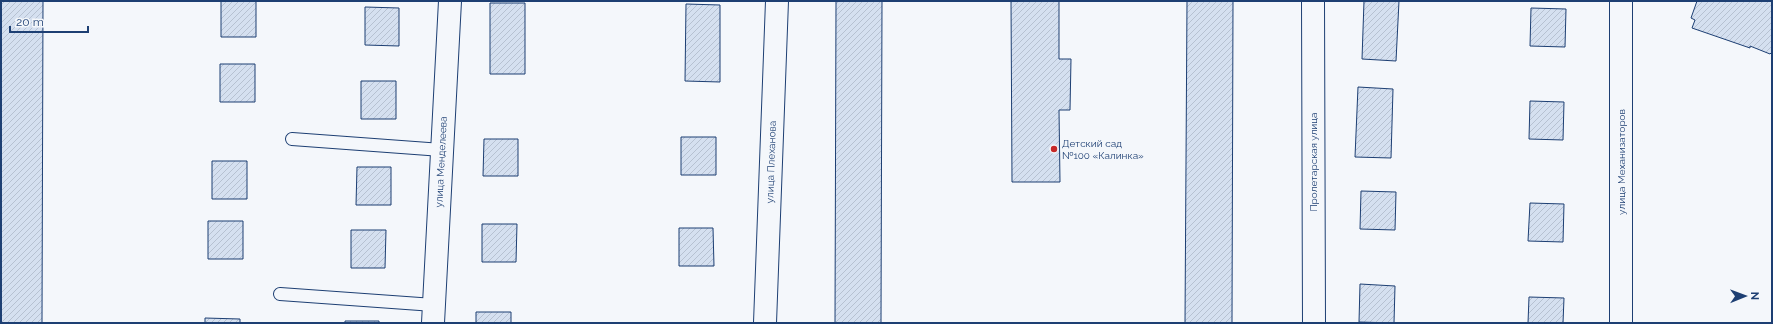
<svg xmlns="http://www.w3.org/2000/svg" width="1773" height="324" font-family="Raleway,sans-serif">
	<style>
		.building { fill: url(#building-hatch); stroke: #1d3f73 }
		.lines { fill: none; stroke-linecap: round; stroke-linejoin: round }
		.service-casing { stroke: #1d3f73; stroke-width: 14 }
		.minor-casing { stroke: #1d3f73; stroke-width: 24 }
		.service { stroke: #f4f7fb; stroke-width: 12 }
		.minor { stroke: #f4f7fb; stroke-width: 22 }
		.poi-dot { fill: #c62828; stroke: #f4f7fb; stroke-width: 1.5 }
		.labels { text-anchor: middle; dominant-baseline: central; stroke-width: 3; stroke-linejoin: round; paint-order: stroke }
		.poi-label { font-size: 10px; fill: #1d3f73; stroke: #f4f7fb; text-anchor: start }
		.street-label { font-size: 10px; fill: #1d3f73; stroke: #f4f7fb }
	</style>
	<defs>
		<pattern id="building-hatch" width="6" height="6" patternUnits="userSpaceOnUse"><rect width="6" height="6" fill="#d5e0f0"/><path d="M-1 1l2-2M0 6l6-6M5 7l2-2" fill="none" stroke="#b6c1d1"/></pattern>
	</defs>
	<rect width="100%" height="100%" fill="#f4f7fb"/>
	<path class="building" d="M1,1h42l-1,322h-41z
		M221,1h35v36h-35z
		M836,1h46l-1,322h-46z
		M1011,1h48v58h12l-1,51h-11l1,72h-48z
		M1187,1h46l-1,322h-47z
		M1364,1h35l-3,60 -34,-2z
		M1697,1h75v51l-2,2 -20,-8v2l-58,-20 3,-8 -4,-2z
		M490,3h35v71h-35z
		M686,4l34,1v77l-35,-1z
		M365,7l34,1v38l-34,-1z
		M1531,8l35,1 -1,38 -35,-1z
		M220,64h35v38h-35z
		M361,81h35v38h-35z
		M1358,87l35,2 -2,69 -36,-1z
		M1530,101l34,1 -1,38 -34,-1z
		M681,137h35v38h-35z
		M484,139h34v37h-35z
		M212,161h35v38h-35z
		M357,167h34v38h-35z
		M1361,191l35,1 -1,38 -35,-1z
		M1530,203l34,1 -1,38 -35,-1z
		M208,221h35v38h-35z
		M482,224h35l-1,38h-34z
		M679,228h34l1,38h-35z
		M351,230h35l-1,38h-34z
		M1360,284l35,2 -1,37 -35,-1z
		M1529,297l35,1 -1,25h-35z
		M476,312h35v11h-35z
		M205,318l35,1v4h-35z
		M345,321h34v2h-34z"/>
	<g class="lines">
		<defs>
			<path id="service" d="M292,139l150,11
				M280,294l154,11"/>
			<path id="minor" d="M1313,1l1,322
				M1621,1v322
				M433,323l17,-322
				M765,323l12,-322"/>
		</defs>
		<use href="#service" class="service-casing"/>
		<use href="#minor" class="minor-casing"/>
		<use href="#service" class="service"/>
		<use href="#minor" class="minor"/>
	</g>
	<circle class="poi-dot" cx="1054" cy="149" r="4"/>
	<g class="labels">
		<g class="poi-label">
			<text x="1062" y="143">Детский сад<tspan x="1062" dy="12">№100 «Калинка»</tspan></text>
		</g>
		<g class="street-label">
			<text transform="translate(441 162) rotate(-87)">улица Менделеева</text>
			<text transform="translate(771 162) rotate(-88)">улица Плеханова</text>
			<text transform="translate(1313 162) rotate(-90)">Пролетарская улица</text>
			<text transform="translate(1621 162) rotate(-90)">улица Механизаторов</text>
		</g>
	</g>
	<rect width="1773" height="324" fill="none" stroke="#1d3f73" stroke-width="4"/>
	<g transform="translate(1745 296) rotate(89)" stroke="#f4f7fb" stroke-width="3" paint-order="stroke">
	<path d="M0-3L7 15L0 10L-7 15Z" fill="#1d3f73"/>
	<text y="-6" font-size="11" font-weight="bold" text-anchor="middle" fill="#1d3f73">N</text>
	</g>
	<path d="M10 26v6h78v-6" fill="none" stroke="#1d3f73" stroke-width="2"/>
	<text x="16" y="26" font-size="12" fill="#1d3f73" stroke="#f4f7fb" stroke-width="3" paint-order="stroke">20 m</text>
</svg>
